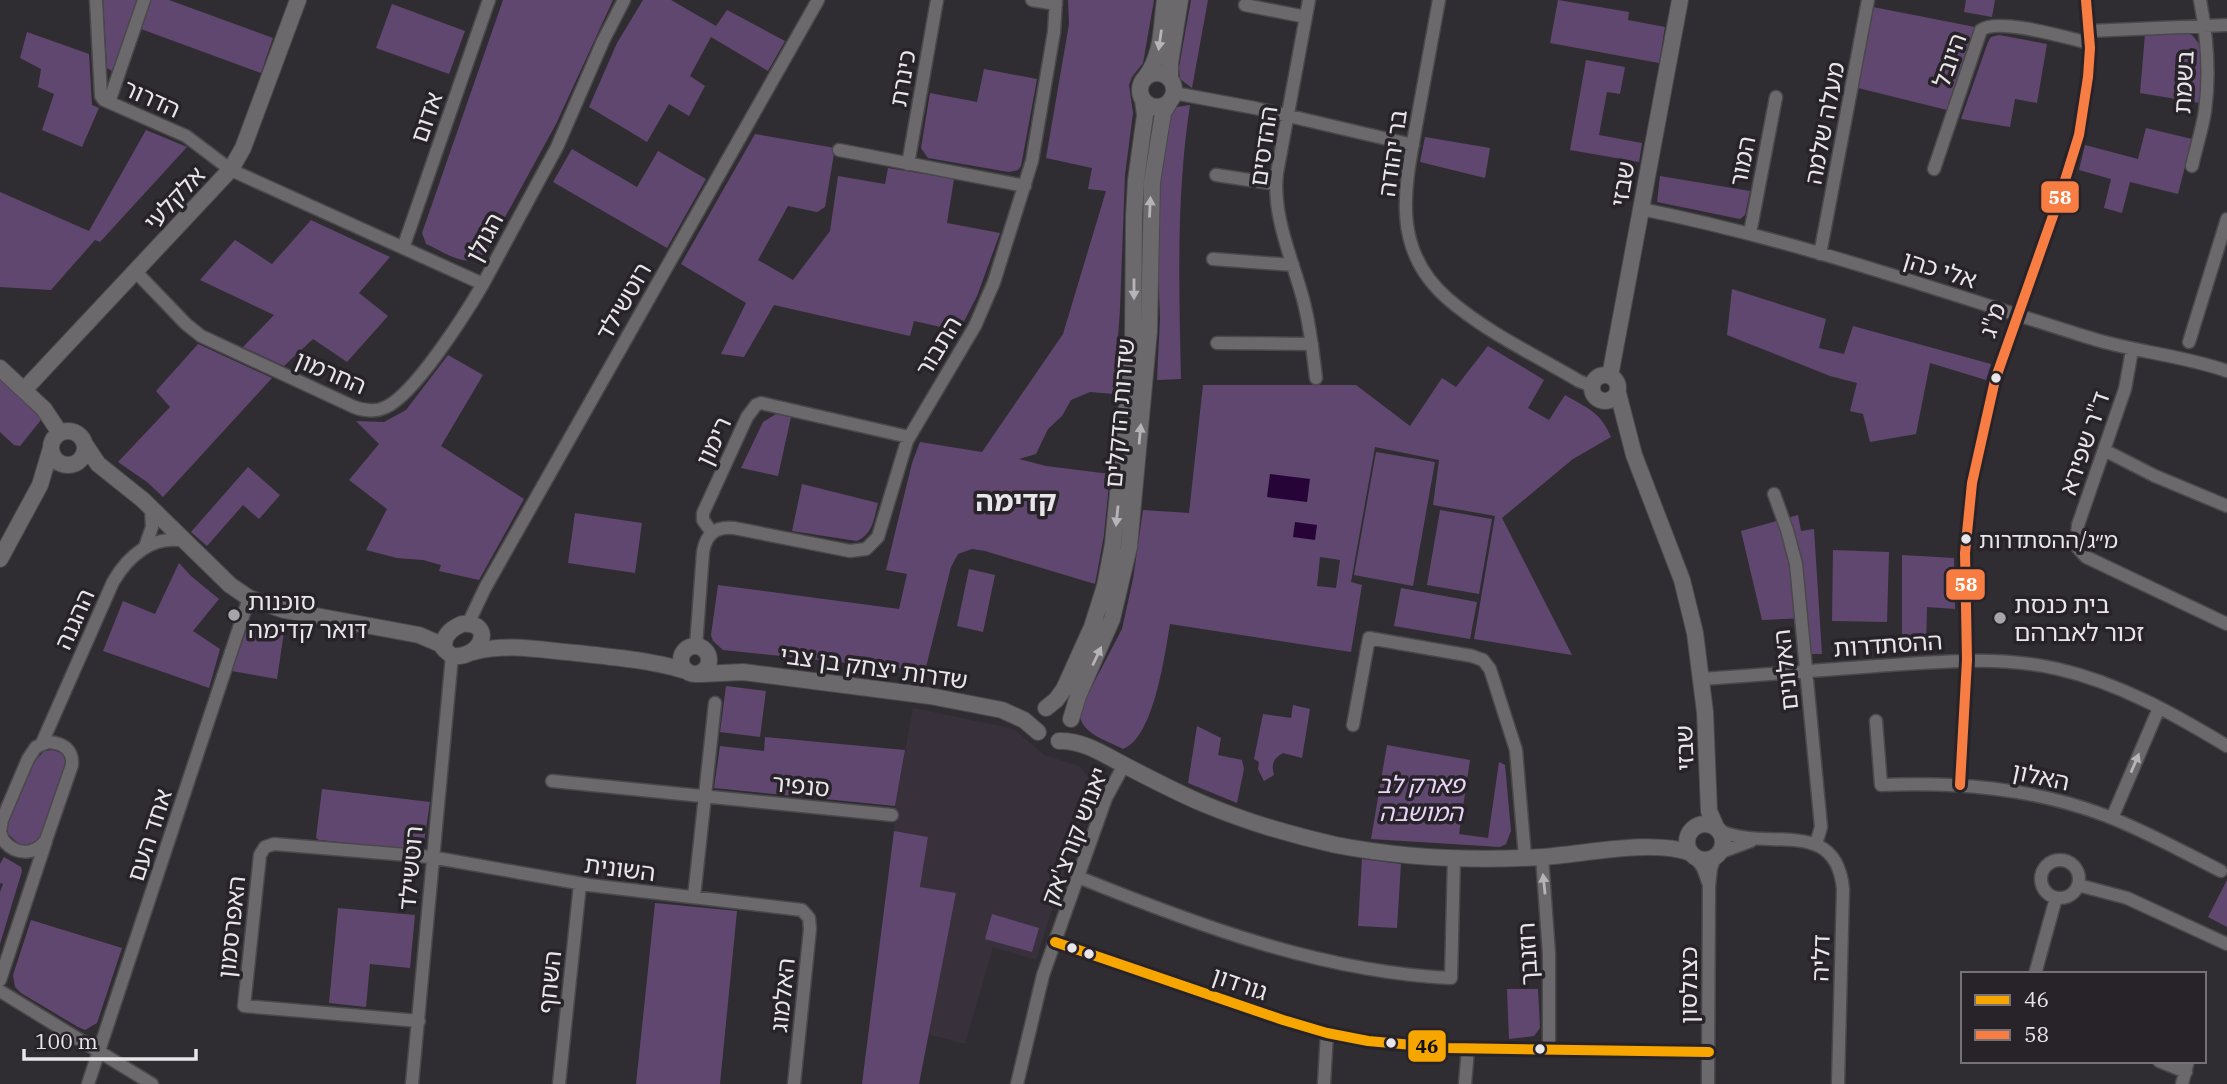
<svg xmlns="http://www.w3.org/2000/svg" width="2227" height="1084" font-family="'IBM Plex Serif','Noto Sans Hebrew',serif">
	<style>
		.built { fill: #38313c }
		.green { fill: #60476f; fill-rule: evenodd }
		.water { fill: #270437 }
		.lines { fill: none; stroke-linecap: round; stroke-linejoin: round }
		.minor-casing { stroke: #4a484b; stroke-width: 15 }
		.tertiary-casing { stroke: #4a484b; stroke-width: 18 }
		.minor { stroke: #6b696c; stroke-width: 12 }
		.tertiary { stroke: #6b696c; stroke-width: 16 }
		.bus-1-casing { stroke: #272329; stroke-width: 16 }
		.bus-2-casing { stroke: #272329; stroke-width: 16 }
		.bus-1 { stroke: #f7a600; stroke-width: 10 }
		.bus-2 { stroke: #f77d43; stroke-width: 10 }
		.oneway { fill: #b7b4b8 }
		.bus-dot { fill: #e9e6ea; stroke: #272329; stroke-width: 2.5 }
		.poi-dot { fill: #a8a5aa; stroke: #272329; stroke-width: 2.5 }
		.labels { text-anchor: middle; dominant-baseline: central; stroke-width: 7; stroke-linejoin: round; paint-order: stroke }
		.bus-label { font-size: 22px; fill: #e9e6ea; stroke: #272329; text-anchor: start }
		.street-label { font-size: 24px; fill: #e9e6ea; stroke: #272329 }
		.poi-label { font-size: 24px; fill: #e9e6ea; stroke: #272329; text-anchor: start }
		.park-label { font-size: 24px; font-style: italic; fill: #ead4f9; stroke: #272329 }
		.quarter-label { font-size: 28px; font-weight: bold; fill: #e9e6ea; stroke: #272329 }
		.line-badge { stroke: #272329; stroke-width: 2.5 }
		.badge-label { font-size: 19px; text-anchor: middle; font-weight: bold; fill: #fff }
		.pale-badge-label { font-size: 19px; text-anchor: middle; font-weight: bold; fill: #111 }
	</style>
	<rect width="100%" height="100%" fill="#302d32"/>
	<path class="built" d="M913,708l101,21 30,26 35,11 11,12 1,9 -55,173 -43,-13 -28,97 -37,-10 28,-140 -36,-7 8,-50 -34,-6 1,-25z"/>
	<path class="green" d="M103,0h34l-25,71 -5,-3z
		M151,0h18l104,38 -12,35 -120,-44z
		M503,0h110l-57,124 -70,128c-18,19 -39,1 -60,-8l-4,-11z
		M643,0h28l45,26 11,-16 58,31 -17,30 -57,-34 -21,39 15,10 -16,30 -20,-12 -22,38 -58,-35 28,-64z
		M1068,0h86l-11,63 -11,14 -3,8 4,28 -8,62 -5,134 -6,85 -24,-2 -19,8 -9,16 -14,13 -12,25 -17,5 27,7 64,8 -6,61 -9,49 -110,-33 -13,-2 -14,5 -7,13 -26,104 -202,-21 -10,-9 -2,-6 7,-50 181,24 8,-35 -21,-4 26,-107 8,-21 62,10 81,-118 43,-143 -18,-2 4,-21 -46,-10 23,-134z
		M1191,0h17l-16,88 -12,-9 -1,-12z
		M1558,0l71,12 -1,8 37,7 -6,36 -109,-20z
		M1966,0h29l-3,17 -28,-5z
		M392,4l73,27 -16,43 -73,-26z
		M1873,7l102,20 -28,83 -89,-22z
		M27,32l62,22 3,51 7,3 -17,39 -40,-17 12,-36 -16,-7 3,-18 -21,-11z
		M2145,34h44l3,1 8,10v58l-60,-10z
		M1999,35l48,9 -10,59 -22,-4 -5,28 -49,-8 27,-77 3,-5z
		M1586,60l39,7 -5,27 -13,-2 -8,43 43,8 -3,19 -69,-12z
		M984,69l53,10 -16,87 -3,4 -9,2 -81,-14 -7,-10 9,-55 47,9z
		M1190,105c-14,91 -11,182 -9,274l-24,1 3,-61 -3,-80 2,-42 9,-77 9,-13z
		M2146,128l46,11 -14,55 -48,-12 -8,31 -18,-5 7,-29 -32,-9 6,-25 53,14z
		M146,130l41,17 -87,95 -5,-2 -44,50 -51,-3v-95l89,39z
		M755,134l80,14 -10,59 -8,5 -29,-6 -30,54 35,20 37,-49 8,-55 47,8 3,-16 66,11 -7,44 53,10 -23,63 -18,35 -45,-10 -4,15 -136,-31 -30,52 -23,-3 25,-51 -65,-39z
		M1425,137l65,11 -5,30 -65,-16z
		M572,149l65,38 21,-36 48,28 -39,69 -114,-66z
		M1660,176l90,15 -5,24 -5,4 -83,-17z
		M311,220l79,37 -31,36 29,23 -41,46 -34,-23 -29,27 -41,-19 31,-32 -74,-35 35,-40 37,24z
		M1732,289l94,30 -7,29 25,6 9,-28 138,38 -5,16 -56,-17 -14,71 -46,8 -7,-28 -13,-3 7,-28 -27,-7 -103,-41z
		M198,344l74,34 -109,119 -16,-15 -29,-20 52,-55 -14,-16z
		M1488,346l56,34 -16,28 21,12 16,-25c23,14 35,16 46,42l-38,22 -71,59 70,137 -98,-16 21,-123 -62,-11 6,-45 -64,-13 -24,135 11,3 -11,67 -181,-28c-5,29 -16,114 -47,125 -17,-9 -43,-15 -44,-38l43,-82 11,-50 10,-69 46,3 14,-128h153l54,41 32,-48 14,9zM1320,557l20,3 -4,28 -19,-2z
		M448,355l35,20 -42,71 83,53 -45,81 -40,-9 2,-6 -18,-5 -26,-2 -31,-8 21,-41 -38,-29 30,-36 -23,-23 28,1 22,-12z
		M0,371l45,44 -25,31 -6,-1 -14,-13z
		M776,414l15,3 -13,59 -37,-8 22,-46z
		M1376,452l59,10 -22,124 -59,-11z
		M248,467l32,28 -21,24 -16,-14 -36,41 -16,-14z
		M802,484l76,19c-4,15 -5,31 -21,38l-65,-10z
		M1440,510l52,9 -13,75 -52,-9z
		M575,513l67,10 -7,50 -67,-10z
		M1798,515l3,16 13,-2 8,125h-12l-6,-36 -42,2 -21,-89z
		M1833,550l56,2 -2,70 -55,-1z
		M1902,555l52,3 1,51 -28,-2 -1,39h-24z
		M179,563l12,13 28,23 -26,32 27,18 -11,39 -106,-37 20,-50 32,13z
		M969,569l26,6 -12,57 -26,-6z
		M1401,588l76,14 -7,37 -76,-13z
		M249,622l21,8 14,2 -7,47 -45,-8z
		M726,686l40,5 -6,46 -40,-5z
		M1293,705l17,4 -8,49 -19,-5c-10,6 -12,11 -9,22l-10,6 -6,-12 1,-7 -5,-3 9,-45 28,4z
		M1197,726l24,12 -3,17 24,5 2,9 -7,34 -49,-20z
		M765,737l140,13 -10,56 -181,-18 6,-42 44,5z
		M1387,745l83,15 -11,74 29,4 11,-76 6,3 6,66 -5,13 -6,3 -129,-8z
		M53,750l11,4 2,11 -25,70c-5,8 -12,11 -21,10l-12,-11v-11l27,-62 9,-10z
		M322,789l108,13 -6,40 -9,8 -96,-10 -3,-2z
		M894,831l34,6 -8,50 36,6 -37,191h-57z
		M4,857l17,10 1,4 -22,73v-52l3,-8 -3,-1v-19z
		M1362,859l39,5 -4,64 -39,-2z
		M2227,880v47l-19,-10z
		M655,903l82,8 -17,173h-84z
		M338,908l77,7 -5,53 -40,-4 -4,43 -37,-4z
		M992,914l47,14 -7,24 -47,-13z
		M31,920l91,28 -25,75 -12,7 -7,-3 -57,-34 -6,-6 -2,-12z
		M1507,989h31l2,39 -6,8 -25,3z"/>
	<path class="water" d="M1270,474l40,5 -3,23 -40,-5z
		M1295,522l22,3 -2,15 -22,-3z"/>
	<g class="lines">
		<defs>
			<path id="minor" d="M96,0l5,96 3,4 82,36 45,34 252,114 74,-137 46,-106 21,-41
				M1032,0l24,4
				M1309,0l-32,173c-5,43 15,85 26,126 7,26 10,53 13,79
				M1439,0c-7,38 -14,77 -21,115 -12,68 -30,132 30,184 38,33 87,56 131,82l13,5
				M1245,5l61,12
				M2089,31l138,-6
				M1174,93l81,15 158,37
				M109,102l35,-102
				M839,150l186,36
				M908,164l29,-164
				M2192,166c4,-18 10,-36 13,-55 5,-36 2,-75 -5,-111
				M1934,169l47,-139c17,-13 86,8 108,13
				M1216,175l60,9
				M1641,209c152,30 299,82 446,128 46,15 95,18 140,34
				M1750,233l26,-136
				M403,248l86,-248
				M1820,254l48,-254
				M1213,259l80,6
				M136,272l50,52 15,12 153,71c11,4 22,5 32,0 29,-13 80,-94 97,-123
				M2189,342l38,-123
				M1217,343l95,1
				M2132,350l-7,39 -47,136 -2,21 10,11 141,67
				M2104,450l51,26 72,30
				M1774,494l13,36 9,34 25,263 -5,17
				M712,533l-9,-13v-7l44,-96 9,-12 5,-2 148,34
				M145,547l7,-20 -1,-20
				M468,624l17,-36 333,-588
				M696,646l7,-94c3,-18 13,-26 31,-24l116,23 16,-2 12,-12 29,-96 68,-115 19,-44 38,-121 22,-129 2,-32
				M1702,679c58,-4 117,-9 175,-13 61,-4 121,-11 181,3 61,14 116,45 169,77
				M1876,721l5,64c76,-3 151,3 223,30 40,15 79,37 117,56
				M1353,725l16,-87 103,18 11,4 7,9 26,81 9,107
				M48,742c15,1 25,7 24,23l-26,75c-12,16 -31,15 -43,0l-3,-8 2,-12 26,-61 8,-12z
				M42,743l71,-161c15,-26 40,-48 72,-41
				M552,781l340,34
				M1960,785l7,-125 -2,-107 7,-70 23,-103 66,-187 18,-58 9,-58 2,-29 -4,-48
				M2112,818l47,-110
				M1720,831c49,21 116,-15 123,58l-5,195
				M1719,853l32,-12
				M1542,857l7,97v96
				M1696,858l7,10 5,14
				M2041 879a19 19 0 1 1 38 0a19 19 0 1 1-38 0Z
				M1078,877c119,48 244,95 373,101l3,-120
				M2078,885l49,13 100,46
				M694,897l21,-194
				M1055,942l228,78 44,13 41,8 79,7 262,4
				M2035,974l21,-76
				M0,980l46,-139
				M0,991l152,93
				M419,1021l-175,-15 16,-151 5,-8 9,-3 157,13 158,28 213,25 7,8 1,11 -16,155
				M2159,1061l27,11
				M88,1084l161,-486
				M412,1084l40,-428
				M559,1084l21,-200
				M1017,1084l26,-109 63,-177 18,-33
				M1324,1084l3,-51
				M1465,1084l3,-35
				M1708,1084l1,-198 2,-18 4,-11
				M2182,1084l6,-23"/>
			<path id="tertiary" d="M1140 90a17 17 0 1 1 34 0a17 17 0 1 1-34 0Z
				M1145,78c18,-23 16,-51 20,-78
				M1170,78v-15l10,-63
				M0,368l44,41 16,24
				M1592 388a13 13 0 1 1 26 0a13 13 0 1 1-26 0Z
				M1610,376l70,-376
				M24,390l207,-221 12,-21 55,-148
				M1618,393l16,62 48,125 13,53 10,79 4,99 7,16
				M51 448a17 17 0 1 1 34 0a17 17 0 1 1-34 0Z
				M84,443l14,21 45,36 87,85 19,13 35,12 135,25 21,9 5,6
				M0,559l40,-74 11,-37
				M462,624c33,-3 21,35 -10,32l-7,-6c-4,-13 5,-21 17,-26z
				M681 660a14 14 0 1 1 28 0a14 14 0 1 1-28 0Z
				M473,652c34,-9 68,-2 103,1 36,4 72,7 107,17
				M701,674l42,-2 187,24 72,14 22,10 14,12
				M1046,708l10,-8 8,-11 28,-62 13,-41 8,-42 20,-203 1,-124 2,-37 9,-65 -2,-15
				M1071,719l7,-23 34,-77 17,-72 20,-216 3,-149 11,-69 6,-10
				M1059,741c25,-1 47,15 69,26 25,13 50,26 76,37 43,18 87,31 132,41 67,13 139,16 207,12 42,-3 109,-18 148,-4
				M1687 842a18 18 0 1 1 36 0a18 18 0 1 1-36 0Z"/>
		</defs>
		<use href="#minor" class="minor-casing"/>
		<use href="#tertiary" class="tertiary-casing"/>
		<use href="#minor" class="minor"/>
		<use href="#tertiary" class="tertiary"/>
		<defs>
			<path id="bus-1" d="M1055,942l228,78 44,13 41,8 79,7 262,4"/>
			<path id="bus-2" d="M1960,785l7,-125 -2,-107 7,-70 23,-103 66,-187 18,-58 9,-58 2,-29 -4,-48"/>
		</defs>
		<use href="#bus-1" class="bus-1-casing"/>
		<use href="#bus-2" class="bus-2-casing"/>
		<use href="#bus-1" class="bus-1"/>
		<use href="#bus-2" class="bus-2"/>
	</g>
	<defs><path id="oneway-solid" d="M-6-.8H1V-3.2L6.5 0L1 3.2V.8H-6Z" transform="scale(1.75)"/></defs>
	<g class="oneway">
		<use href="#oneway-solid" transform="translate(1160 40) rotate(98)"/>
		<use href="#oneway-solid" transform="translate(1150 207) rotate(-87)"/>
		<use href="#oneway-solid" transform="translate(1134 289) rotate(90)"/>
		<use href="#oneway-solid" transform="translate(1140 434) rotate(-85)"/>
		<use href="#oneway-solid" transform="translate(1117 516) rotate(96)"/>
		<use href="#oneway-solid" transform="translate(1097 656) rotate(-65)"/>
		<use href="#oneway-solid" transform="translate(2135 763) rotate(-67)"/>
		<use href="#oneway-solid" transform="translate(1544 884) rotate(-96)"/>
	</g>
	<g class="bus-dot">
		<circle cx="1996" cy="378" r="6"/>
		<circle cx="1966" cy="539" r="6"/>
		<circle cx="1072" cy="948" r="6"/>
		<circle cx="1089" cy="954" r="6"/>
		<circle cx="1391" cy="1043" r="6"/>
		<circle cx="1540" cy="1049" r="6"/>
	</g>
	<g class="poi-dot">
		<circle cx="234" cy="615" r="7"/>
		<circle cx="2000" cy="618" r="7"/>
	</g>
	<g class="labels">
		<g class="bus-label">
			<text x="1979" y="539">מ״ג/ההסתדרות</text>
		</g>
		<g class="street-label">
			<text transform="translate(1949 60) rotate(-70)">היובל</text>
			<text transform="translate(902 78) rotate(-80)">כינרת</text>
			<text transform="translate(2183 82) rotate(-87)">בשמת</text>
			<text transform="translate(152 98) rotate(24)">הדרור</text>
			<text transform="translate(426 117) rotate(-71)">אדום</text>
			<text transform="translate(1824 123) rotate(-79)">מעלה שלמה</text>
			<text transform="translate(1263 146) rotate(-82)">ההדסים</text>
			<text transform="translate(1392 153) rotate(-82)">בר יהודה</text>
			<text transform="translate(1742 161) rotate(-79)">המור</text>
			<text transform="translate(1622 184) rotate(-80)">שבזי</text>
			<text transform="translate(174 198) rotate(-47)">אלקלעי</text>
			<text transform="translate(484 237) rotate(-62)">הגולן</text>
			<text transform="translate(1940 269) rotate(17)">אלי כהן</text>
			<text transform="translate(623 301) rotate(-60)">רוטשילד</text>
			<text transform="translate(1992 320) rotate(-71)">מ"ג</text>
			<text transform="translate(938 346) rotate(-59)">התבור</text>
			<text transform="translate(331 372) rotate(23)">החרמון</text>
			<text transform="translate(1119 413) rotate(-85)">שדרות הדקלים</text>
			<text transform="translate(713 441) rotate(-65)">רימון</text>
			<text transform="translate(2084 443) rotate(-71)">ד"ר שפירא</text>
			<text transform="translate(74 619) rotate(-66)">ההגנה</text>
			<text transform="translate(1888 644) rotate(-4)">ההסתדרות</text>
			<text transform="translate(874 667) rotate(8)">שדרות יצחק בן צבי</text>
			<text transform="translate(1785 670) rotate(-96)">האלונים</text>
			<text transform="translate(1684 748) rotate(-92)">שבזי</text>
			<text transform="translate(2041 776) rotate(12)">האלון</text>
			<text transform="translate(801 785) rotate(6)">סנפיר</text>
			<text transform="translate(149 835) rotate(-72)">אחד העם</text>
			<text transform="translate(1074 836) rotate(-69)">יאנוש קורצ'אק</text>
			<text transform="translate(410 868) rotate(-85)">רוטשילד</text>
			<text transform="translate(620 868) rotate(7)">השונית</text>
			<text transform="translate(231 927) rotate(-84)">האפרסמון</text>
			<text transform="translate(1527 954) rotate(-93)">רוזנבך</text>
			<text transform="translate(1820 958) rotate(-88)">דליה</text>
			<text transform="translate(549 982) rotate(-84)">השחף</text>
			<text transform="translate(1240 983) rotate(19)">גורדון</text>
			<text transform="translate(1688 985) rotate(-90)">כצנלסון</text>
			<text transform="translate(782 995) rotate(-84)">האלמוג</text>
		</g>
		<g class="poi-label">
			<text x="248" y="601">סוכנות<tspan x="248" dy="28">דואר קדימה</tspan></text>
			<text x="2014" y="604">בית כנסת<tspan x="2014" dy="28">זכור לאברהם</tspan></text>
		</g>
		<g class="park-label">
			<text x="1421" y="784">פארק לב<tspan x="1421" dy="28">המושבה</tspan></text>
		</g>
		<g class="quarter-label">
			<text x="1016" y="500">קדימה</text>
		</g>
	</g>
	<g class="line-badge">
		<rect x="2040" y="180" width="40" height="34" rx="7" fill="#f77d43"/>
		<rect x="1945" y="568" width="41" height="33" rx="7" fill="#f77d43"/>
		<rect x="1407" y="1029" width="40" height="34" rx="7" fill="#f7a600"/>
	</g>
	<g class="badge-label">
		<text x="2060" y="204">58</text>
		<text x="1966" y="591">58</text>
	</g>
	<g class="pale-badge-label">
		<text x="1427" y="1053">46</text>
	</g>
	<rect x="1961" y="972" width="245" height="91" fill="#272329" stroke="#757176" stroke-width="2"/>
	<rect x="1975" y="995" width="35" height="10" fill="#f7a600" stroke="#757176" stroke-width="2"/>
	<text x="2024" y="1007" font-size="21" fill="#e9e6ea">46</text>
	<rect x="1975" y="1030" width="35" height="10" fill="#f77d43" stroke="#757176" stroke-width="2"/>
	<text x="2024" y="1042" font-size="21" fill="#e9e6ea">58</text>
	<path d="M24 1049v10h172v-10" fill="none" stroke="#e9e6ea" stroke-width="3.5"/>
	<text x="35" y="1049" font-size="21" fill="#e9e6ea" stroke="#272329" stroke-width="5" paint-order="stroke">100 m</text>
</svg>
